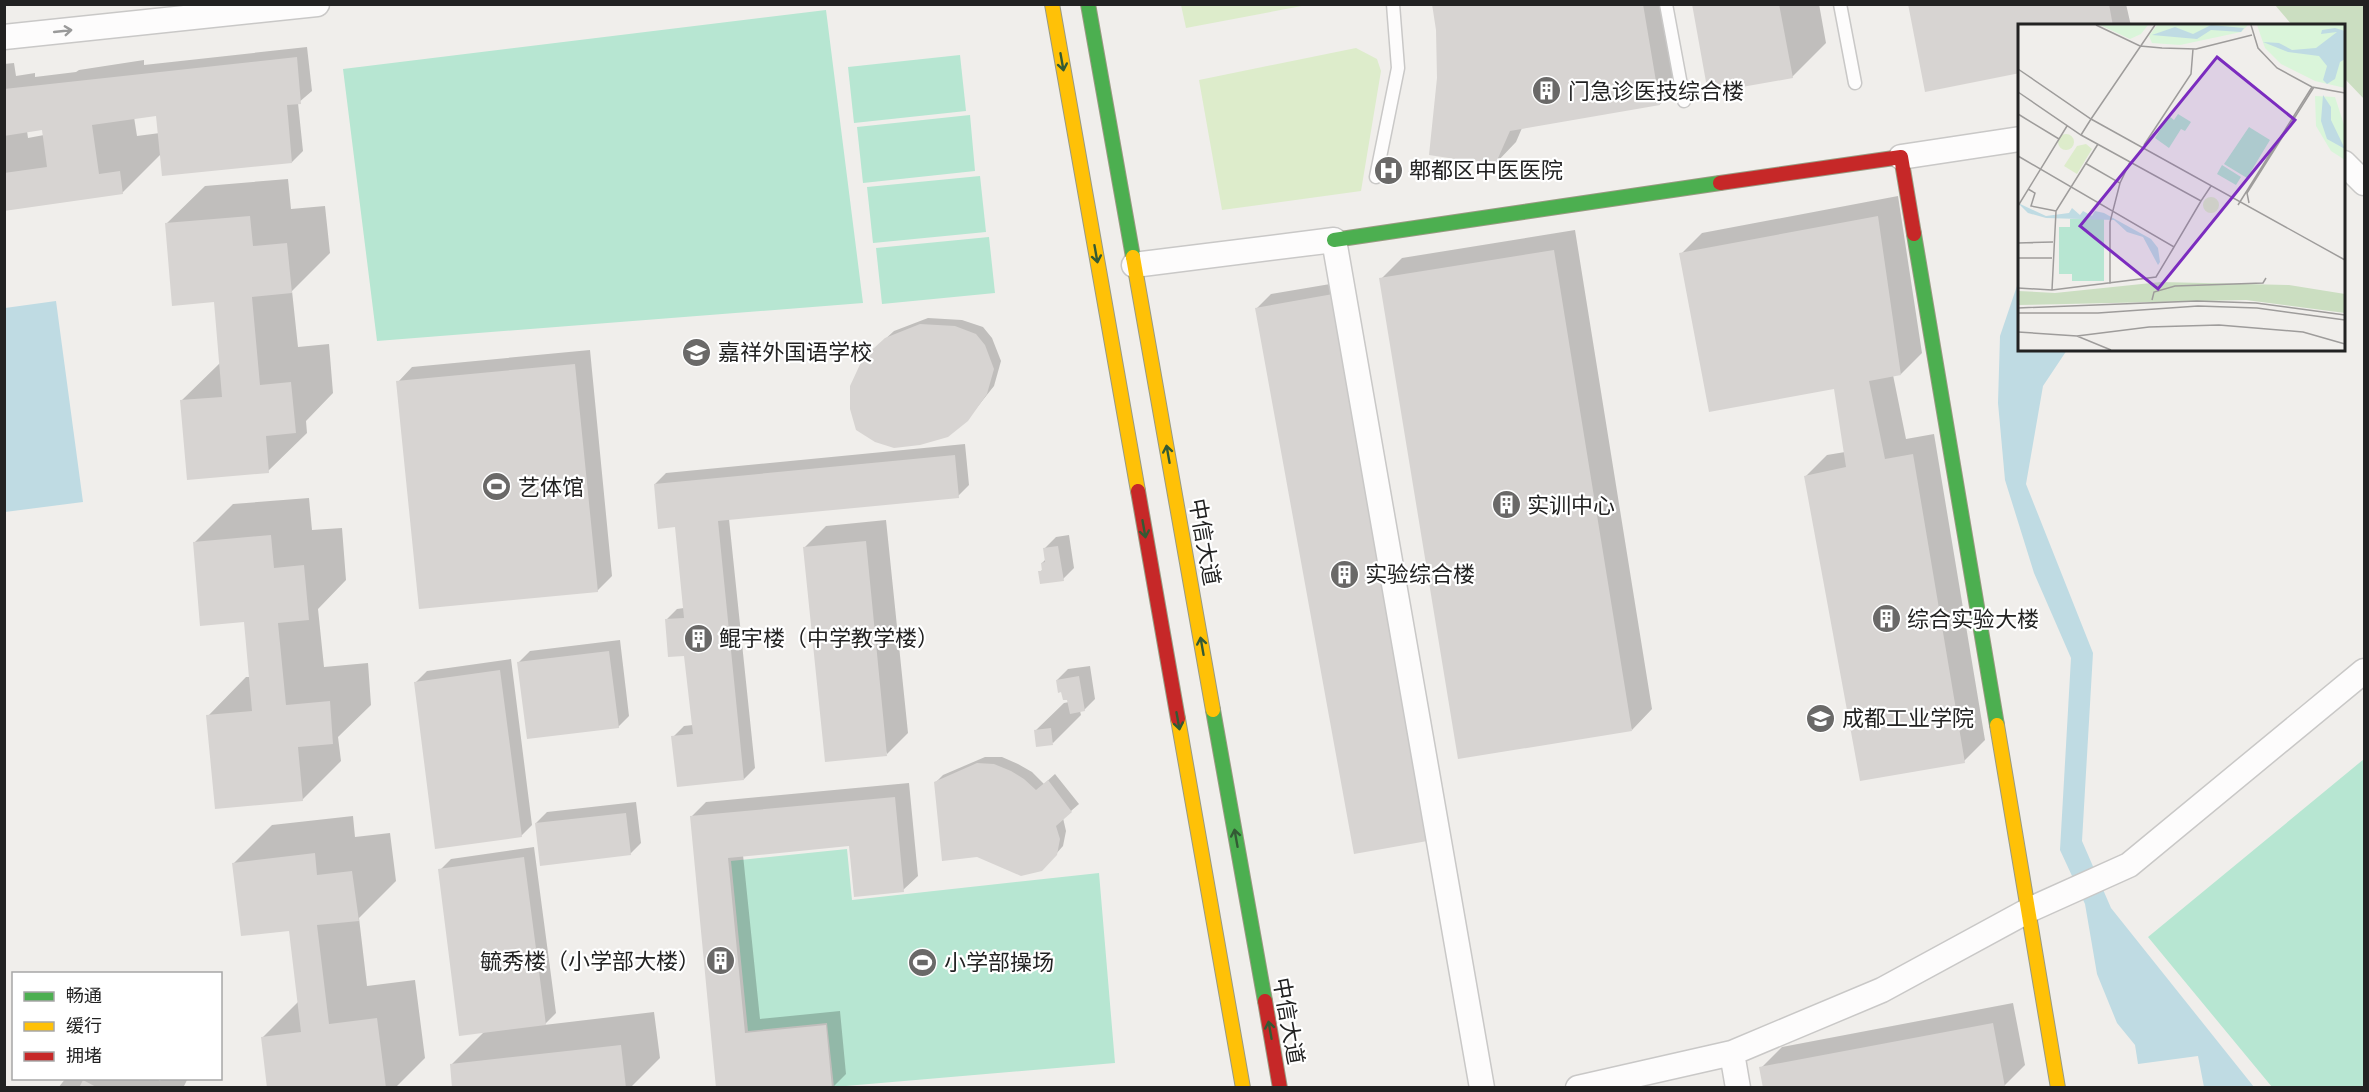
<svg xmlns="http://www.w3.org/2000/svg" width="2369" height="1092" font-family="Mulish,'Noto Sans SC',sans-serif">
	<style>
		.grass { fill: #ddeccb }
		.forest { fill: #cbdec1 }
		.pitch { fill: #b7e6d2 }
		.water { fill: #bfdbe3 }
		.shadow { fill: #0003; fill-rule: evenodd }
		.building { fill: #d7d4d2 }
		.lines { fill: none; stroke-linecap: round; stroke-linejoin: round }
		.lane-casing { stroke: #c9c8c7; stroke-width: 15 }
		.street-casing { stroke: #c9c8c7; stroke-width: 27 }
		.fast-casing { stroke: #999a82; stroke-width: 16 }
		.slow-casing { stroke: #999a82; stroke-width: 16 }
		.jam-casing { stroke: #999a82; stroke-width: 16 }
		.lane { stroke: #fdfcfc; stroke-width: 12 }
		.street { stroke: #fdfcfc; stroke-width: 24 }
		.fast { stroke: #4caf50; stroke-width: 14 }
		.slow { stroke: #ffc107; stroke-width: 14 }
		.jam { stroke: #c62828; stroke-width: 14 }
		.oneway { stroke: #9a9a9a }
		.oneway2 { stroke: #335a34 }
		.labels { text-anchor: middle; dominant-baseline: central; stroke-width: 4.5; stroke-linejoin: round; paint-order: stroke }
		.poi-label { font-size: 22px; fill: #222; stroke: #fff; text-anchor: start }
		.street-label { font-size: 22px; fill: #222; stroke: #fff }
		.inset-road { fill: none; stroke: #9e9c9b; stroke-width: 1.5 }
		.view { fill: #7b2cbf; fill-opacity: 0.15; stroke: #7b2cbf; stroke-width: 3 }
		.inset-edge { fill: none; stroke: #222; stroke-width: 3 }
	</style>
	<rect width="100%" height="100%" fill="#f0eeeb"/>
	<path class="grass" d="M1181,5v-1l126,1 -121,23z
		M1356,48l21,11 4,12 -20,120 -139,19 -23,-130z"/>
	<path class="forest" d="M2275,5h89v94l-20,-21v-52l-52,-1z"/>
	<path class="pitch" d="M826,10l37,293 -486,38 -34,-272z
		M960,55l6,56 -112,12 -6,-56z
		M970,115l5,56 -112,12 -6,-56z
		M980,176l6,56 -113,11 -6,-56z
		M989,237l6,56 -113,11 -6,-56z
		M2364,759v328h-92l-124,-150z
		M847,849l5,51 247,-27 16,190 -281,24 -7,-64 -79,8 -17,-170z"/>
	<path class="water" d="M2019,280l1,70h47l-24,36 -17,98 67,169 -11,188 29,67 143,179h-50l-6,-31 -60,8 -3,-19 -18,-22 -20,-49 -12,-70 -25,-54 11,-192 -37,-85 -29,-93 -7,-77 2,-67z
		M56,301l27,201 -78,10v-204z"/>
	<path class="shadow" d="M1434,4h233l14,79 -21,21 -138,24 -6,14 -21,22 -56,-86 -2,-48z
		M1694,4h125l7,39 -34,34z
		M1909,4h217l5,22h-111z
		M307,47l5,44 -14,12 5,48 -11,11 -130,-9 -40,40 -118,17v-146l10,-1 2,13 19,-3v4l41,-5 3,-2 65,-10v5zM158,114l2,19 -23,3 -3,-19zM43,129l1,6 -16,3 -1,-7z
		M288,179l3,30 34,-3 5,47 -38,38 6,56 31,-3 4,49 -27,28 1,12 -39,38 -87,-70 39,-38 -5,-62 -49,-77 39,-38z
		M1898,196l24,157 -21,21 -8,1 13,64 28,-5 51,306 -21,21 -158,-285 21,-21 18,-3 -10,-65 -154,-133 21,-21z
		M1575,230l77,479 -20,21 -251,-451 21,-21z
		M1348,281l99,543 -191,-515 15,-15z
		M928,318l34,2 21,7 9,11 9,23 -7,25 -27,34 -95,-69 22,-20z
		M590,350l22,226 -15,15 -199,-209 14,-15z
		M965,444l4,41 -11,11 -229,23 26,249 -11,11 -71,-42 11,-11 9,-1 -7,-71 -20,-34 11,-11 7,-1 -8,-82 -21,-42 11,-11z
		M309,498l3,32 30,-2 4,52 -28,29 6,58 44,-4 3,42 -33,32 3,24 -39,39 -94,-84 38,-39h5l-6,-57 -51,-77 39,-39z
		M886,520l22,213 -21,21 -82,-207 21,-21z
		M1069,535l5,33 -11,11 -23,-7 3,-3 -1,-6 4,-4 -1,-11 11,-11z
		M620,640l9,76 -11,11 -99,-65 11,-11z
		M511,659l21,166 -11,11 -105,-154 11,-11z
		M1090,666l5,33 -11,11 -4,1 1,4 -28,28 -18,-12 29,-28 5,-1 -12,-22 11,-11z
		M985,757h17l16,7 14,8 12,12 11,-10 24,30 -16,14 3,13 -3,15 -14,16 -114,-79 8,-8z
		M909,783l9,93 -15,14 -53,-45 -107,10 17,164 80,-8 6,63 -14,14h-114l-27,-271 15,-15z
		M636,802l5,41 -11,11 -94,-31 11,-11z
		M353,816l2,21 35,-4 6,48 -37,37 8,68 48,-6 10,78 -30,30h-126l-6,-51 36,-36 -9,-72 -57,-65 39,-39z
		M534,847l22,166 -12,12 110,-13 6,46 -30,30h-176l-3,-23 33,-33 -44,-162 11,-11z
		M2013,1003l12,62 -21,21 -240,2 -3,-20 21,-21z
		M66,1078h90l4,3 2,-3h26l-5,10h-125z"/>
	<path class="building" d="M1432,4h211l17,101 -150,26 -15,34 -66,-10 8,-77 -1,-48z
		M1692,4h87l14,74 -85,15z
		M1908,4h201l4,22h-93v47l-95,19z
		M297,57l4,47 -14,1 5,58 -130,13 -6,-60 -64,9 7,49 21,-3 3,23 -119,17v-38l43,-6 -5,-37 -38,6v-47z
		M250,216l3,30 34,-3 5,50 -40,4 8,88 31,-3 5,51 -30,3 3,37 -82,7 -7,-80 42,-3 -8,-95 -42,4 -7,-83z
		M1878,216l23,159 -32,6 16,78 28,-5 52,309 -105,18 -56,-305 42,-9 -12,-78 -125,23 -30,-159z
		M1554,250l78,481 -174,28 -79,-481z
		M1333,294l100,546 -79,14 -99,-546z
		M920,324l35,2 21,8 9,11 9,24 -7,25 -19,27 -20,16 -28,8 -26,3 -19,-6 -19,-12 -6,-21v-23l13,-28 22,-20z
		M575,364l23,228 -179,17 -23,-228z
		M955,455l4,43 -241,23 26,259 -67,7 -6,-51 22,-2 -9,-78 -16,1 -3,-38 19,-1 -9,-91 -17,2 -4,-45z
		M271,535l3,33 30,-3 5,55 -31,3 8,82 44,-4 3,43 -35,3 5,54 -88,8 -9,-94 46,-4 -8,-89 -44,4 -7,-84z
		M866,541l21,215 -62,6 -22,-215z
		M1058,546l6,35 -24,3 -2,-13h4l-1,-8 4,-1 -2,-14z
		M609,651l10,77 -92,11 -10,-77z
		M500,670l22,167 -87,12 -21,-167z
		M1079,676l6,35 -15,3 -3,-14h-4l-2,-8 -3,1 -2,-13z
		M1051,728l2,17 -17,2 -2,-17z
		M977,763l17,1 17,7 13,8 12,11 12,-10 24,32 -16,14 4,13 -3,16 -15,16 -21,5 -44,-19 -35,4 -8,-79z
		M895,797l9,95 -50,5 -5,-51 -121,12 17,175 81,-8 6,63h-116l-26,-272z
		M626,813l5,42 -91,11 -5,-43z
		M315,853l2,22 35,-4 7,50 -42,4 12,99 48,-6 9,70h-119l-6,-51 40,-5 -12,-101 -48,5 -9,-73z
		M524,857l22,168 -87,11 -21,-167z
		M1993,1023l12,64 -242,1 -4,-21z
		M621,1045l5,43h-174l-2,-24z
		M83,1080l15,8h-19z"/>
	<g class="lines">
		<defs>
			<path id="lane" d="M1666,4l18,97
				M1840,4l15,79
				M1376,177l22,-109 -5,-64"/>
			<path id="street" d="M4,37l313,-33
				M1901,157l119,-18
				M2344,163l20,20
				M1134,265l200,-25 148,848
				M1578,1088l154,-35
				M1738,1088l-6,-35 150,-63 147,-80 100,-45 235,-194"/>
			<path id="fast" d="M1088,4l45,253
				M1914,234l83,491
				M1334,240l386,-57
				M1213,710l52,291"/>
			<path id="slow" d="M1052,4l86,487
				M1133,257l80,453
				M1178,719l65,369
				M1997,725l61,363"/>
			<path id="jam" d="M1720,183l181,-26 13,77
				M1138,491l40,228
				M1265,1001l15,87"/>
		</defs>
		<use href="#lane" class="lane-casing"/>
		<use href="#street" class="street-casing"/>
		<use href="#fast" class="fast-casing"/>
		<use href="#slow" class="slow-casing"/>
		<use href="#jam" class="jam-casing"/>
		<use href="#lane" class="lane"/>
		<use href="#street" class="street"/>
		<use href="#fast" class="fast"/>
		<use href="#slow" class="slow"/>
		<use href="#jam" class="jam"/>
	</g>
	<defs><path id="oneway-shaft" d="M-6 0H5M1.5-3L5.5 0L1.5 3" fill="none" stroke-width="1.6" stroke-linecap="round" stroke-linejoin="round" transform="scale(1.5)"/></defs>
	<use class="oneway" href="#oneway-shaft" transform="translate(63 31) rotate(-6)"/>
	<g class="oneway2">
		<use href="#oneway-shaft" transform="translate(1062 62) rotate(80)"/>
		<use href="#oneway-shaft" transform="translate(1096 254) rotate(80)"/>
		<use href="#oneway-shaft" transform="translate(1168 454) rotate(-100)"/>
		<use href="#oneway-shaft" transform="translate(1144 529) rotate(80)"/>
		<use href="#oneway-shaft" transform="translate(1202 646) rotate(-100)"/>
		<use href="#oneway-shaft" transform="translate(1178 721) rotate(80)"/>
		<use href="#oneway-shaft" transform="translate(1236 838) rotate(-100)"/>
		<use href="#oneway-shaft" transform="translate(1270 1030) rotate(-100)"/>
	</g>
	<defs>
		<symbol id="building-disc" viewBox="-11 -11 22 22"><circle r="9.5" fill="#6a6968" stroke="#fff"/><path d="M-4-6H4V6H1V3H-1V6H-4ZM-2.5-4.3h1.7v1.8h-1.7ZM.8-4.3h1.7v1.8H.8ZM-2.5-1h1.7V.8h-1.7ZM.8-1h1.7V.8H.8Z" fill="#fff"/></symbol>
		<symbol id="hospital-disc" viewBox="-11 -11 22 22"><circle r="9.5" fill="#6a6968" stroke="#fff"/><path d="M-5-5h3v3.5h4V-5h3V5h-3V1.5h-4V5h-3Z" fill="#fff"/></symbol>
		<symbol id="school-disc" viewBox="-11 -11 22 22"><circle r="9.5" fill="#6a6968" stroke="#fff"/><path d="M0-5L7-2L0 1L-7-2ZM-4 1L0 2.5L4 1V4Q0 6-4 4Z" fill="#fff"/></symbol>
		<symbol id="stadium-disc" viewBox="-11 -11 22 22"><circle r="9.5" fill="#6a6968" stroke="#fff"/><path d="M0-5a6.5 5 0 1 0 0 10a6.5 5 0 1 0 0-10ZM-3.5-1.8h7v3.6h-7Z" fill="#fff"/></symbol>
		<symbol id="university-disc" viewBox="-11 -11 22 22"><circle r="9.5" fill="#6a6968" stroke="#fff"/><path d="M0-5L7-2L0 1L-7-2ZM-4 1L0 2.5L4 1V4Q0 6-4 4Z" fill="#fff"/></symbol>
	</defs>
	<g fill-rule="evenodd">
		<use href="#building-disc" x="1530" y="74" width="33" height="33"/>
		<use href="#hospital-disc" x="1372" y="154" width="33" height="33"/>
		<use href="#school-disc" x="680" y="336" width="33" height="33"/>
		<use href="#stadium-disc" x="480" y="470" width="33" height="33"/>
		<use href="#building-disc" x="1490" y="488" width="33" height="33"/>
		<use href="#building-disc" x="1328" y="558" width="33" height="33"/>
		<use href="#building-disc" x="1870" y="602" width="33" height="33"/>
		<use href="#building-disc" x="682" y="622" width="33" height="33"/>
		<use href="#university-disc" x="1804" y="702" width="33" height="33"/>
		<use href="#building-disc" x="704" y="944" width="33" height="33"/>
		<use href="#stadium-disc" x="906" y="946" width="33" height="33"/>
	</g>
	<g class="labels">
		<g class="poi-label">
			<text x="1568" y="91">门急诊医技综合楼</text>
			<text x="1409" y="170">郫都区中医医院</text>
			<text x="718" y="352">嘉祥外国语学校</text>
			<text x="518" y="487">艺体馆</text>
			<text x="1527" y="505">实训中心</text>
			<text x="1365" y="574">实验综合楼</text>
			<text x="1907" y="619">综合实验大楼</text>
			<text x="719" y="638">鲲宇楼（中学教学楼）</text>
			<text x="1842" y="718">成都工业学院</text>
			<text x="700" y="961" text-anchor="end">毓秀楼（小学部大楼）</text>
			<text x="944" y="962">小学部操场</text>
		</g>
		<g class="street-label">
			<text transform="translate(1205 542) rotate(80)">中信大道</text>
			<text transform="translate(1289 1021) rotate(80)">中信大道</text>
		</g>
	</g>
	<g transform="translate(2018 24)">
		<rect width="327" height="327" fill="#f0eeeb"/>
		<path d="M40 118a8 8 0 1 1 16 0a8 8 0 1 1-16 0ZM68,120l6,5 -15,25 -13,-8 13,-20zM185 181a8 8 0 1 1 16 0a8 8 0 1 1-16 0Z" fill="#ddeccb"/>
		<path d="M143,258l128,3 56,9v19l-99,-13 -228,5v-14l37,2z" fill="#cbdec1"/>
		<path d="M82,1h48l-7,9 -11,5zM139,1h91l-7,7 -61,13 -28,-2 -3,-7zM239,1h88v63l-30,-7 -34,-17 -16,-16zM297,72l20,1 10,31v32l-14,-9 -15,-25z" fill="#daf5da"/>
		<path d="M160,90l13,8 -6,9 -4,-2 -12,19 -14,-10 14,-22 5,4zM231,103l21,13 -23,38 -23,-14zM204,141l19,12 -5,8 -19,-11zM52,195h34v62h-32v-7h-13v-47h11z" fill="#b7e6d2"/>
		<path d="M193,1l33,3 -3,4 -30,-2 -14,9 -45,-4 23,-8 18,7zM317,4l10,3v28l-5,3 -5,17 -8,5 -4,-4 4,-14 -8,-10 -31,-4 -25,-10 16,1 13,7 24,-2 21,-16 -16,2 1,-4zM305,71l8,12v13l14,29 -18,-10 -6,-18zM0,179l28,13 23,-3 3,-5 8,7 3,-4 9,5 3,-5 9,2 47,26 7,9 2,14 -2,3 -15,-28 -16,-5 -13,-12 -68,-2 -18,-5z" fill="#bfdbe3"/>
		<path class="inset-road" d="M78,1l44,21 22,2 34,1 56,-14M233,1l7,23 19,20 35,19 33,6M0,45l73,50 254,141M0,68l63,43 120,66 10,-15M0,90l41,25M73,95l64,-94M63,111l10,-16M126,121l47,-71 2,-25M0,132l156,91 27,-46M67,139l35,20 -10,39v62M102,159l10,-21M10,165l7,4 -4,13 25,5M231,179l-2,-10 67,-106M220,181l74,-118M0,182l49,-80M0,219l35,-1M0,234h34M0,264l34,2 104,-13 18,-30M34,266l4,-79 42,-67M134,276l2,-8 21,-6 88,-3 3,-5M0,284l179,-7 59,2 89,12M0,289h80l100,-7 59,2 88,12M0,308l59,4 34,14M59,312l72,-9 70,-2 84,7 42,12"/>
		<path class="view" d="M199,33l78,63 -137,169 -78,-63z"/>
		<rect width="327" height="327" class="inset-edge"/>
	</g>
	<rect width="2369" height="1092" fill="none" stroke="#222222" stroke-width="12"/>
	<rect x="12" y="972" width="210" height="108" fill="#ffffff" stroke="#a7a7a7" stroke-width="1.5"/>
	<rect x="24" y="992" width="30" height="9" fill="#4caf50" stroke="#a7a7a7" stroke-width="1.5"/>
	<text x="66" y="1002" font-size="18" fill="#222222">畅通</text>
	<rect x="24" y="1022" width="30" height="9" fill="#ffc107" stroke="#a7a7a7" stroke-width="1.5"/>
	<text x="66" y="1032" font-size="18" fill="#222222">缓行</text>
	<rect x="24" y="1052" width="30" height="9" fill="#c62828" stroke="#a7a7a7" stroke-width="1.5"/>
	<text x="66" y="1062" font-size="18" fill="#222222">拥堵</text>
</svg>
